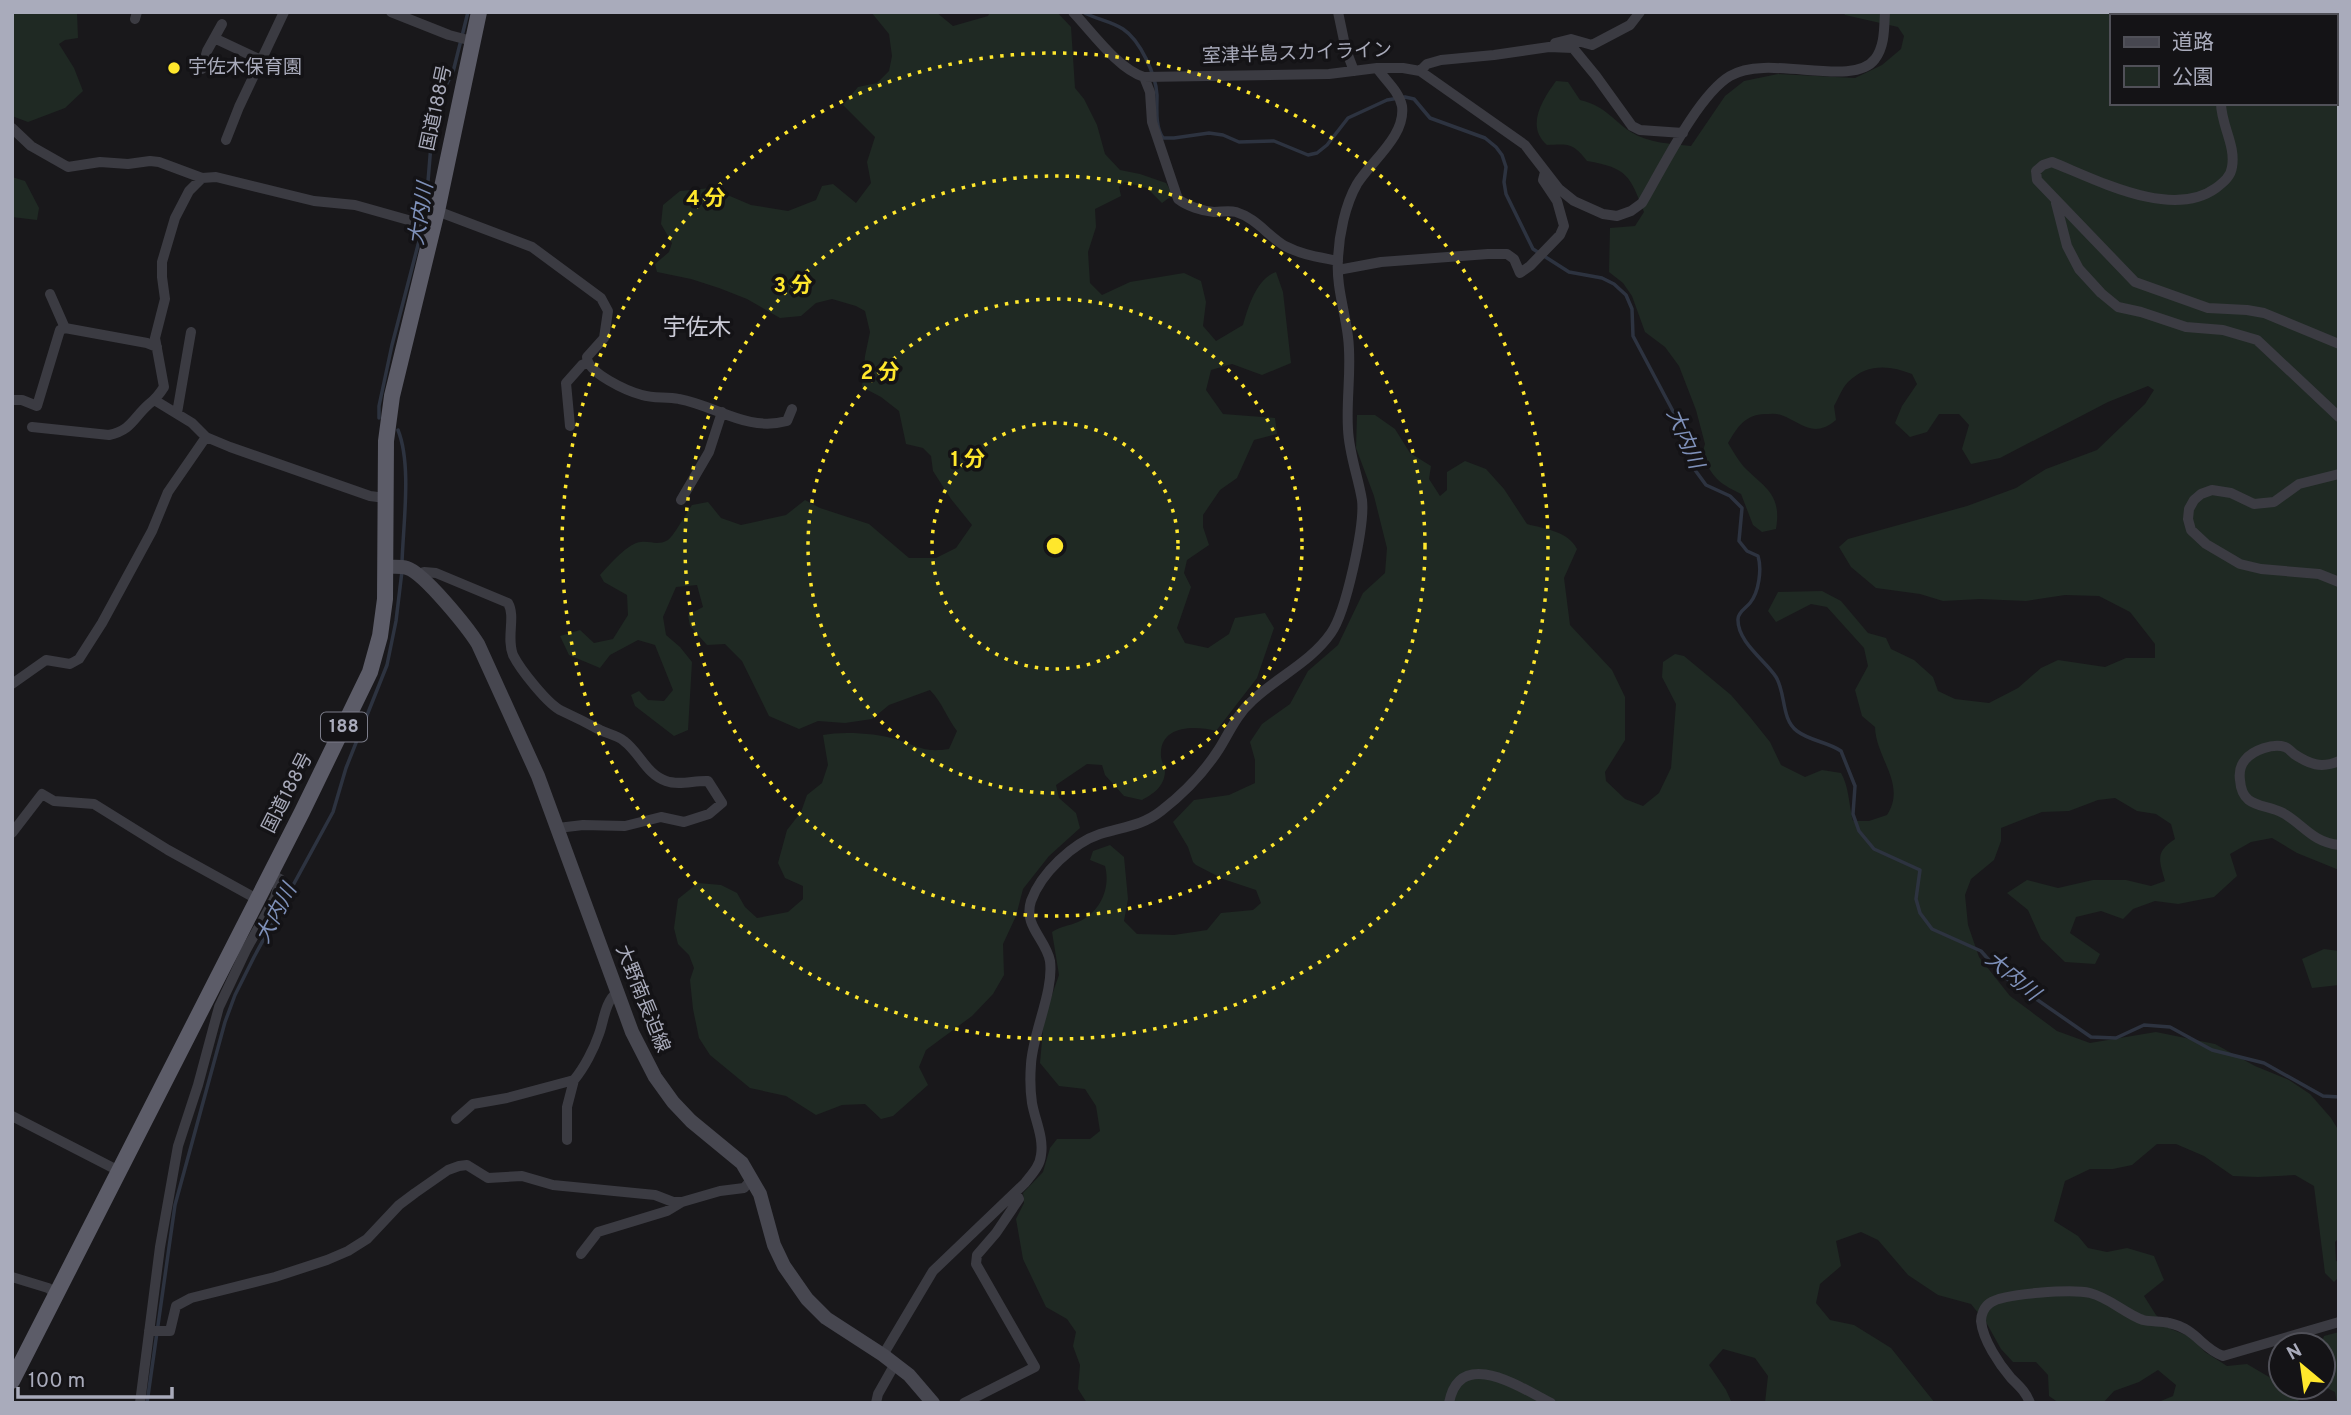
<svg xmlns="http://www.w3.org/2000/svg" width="2351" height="1415" font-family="Overpass,'Noto Sans JP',sans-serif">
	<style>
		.green { fill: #1f2923; fill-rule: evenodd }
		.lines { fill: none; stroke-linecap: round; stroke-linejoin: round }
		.stream { stroke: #2d3340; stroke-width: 3.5 }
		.minor { stroke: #3b3b42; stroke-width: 10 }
		.secondary { stroke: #474750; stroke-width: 14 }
		.trunk { stroke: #5c5c68; stroke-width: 16 }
		.ring { fill: none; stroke: #ffe72c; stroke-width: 3.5; stroke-dasharray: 3.5 7 }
		.poi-dot { fill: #ffe72c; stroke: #141316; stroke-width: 2.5 }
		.labels { text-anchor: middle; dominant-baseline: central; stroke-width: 7; stroke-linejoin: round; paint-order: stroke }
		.shield { fill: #141316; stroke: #7c7d8a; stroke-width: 2 }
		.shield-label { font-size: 18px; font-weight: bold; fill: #a9abbb }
		.street-label { font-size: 19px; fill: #a9abbb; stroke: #141316 }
		.poi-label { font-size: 19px; fill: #a9abbb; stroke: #141316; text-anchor: start }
		.water-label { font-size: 21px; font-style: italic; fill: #7e90b9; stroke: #141316 }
		.quarter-label { font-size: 23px; fill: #cbcbd7; stroke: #141316 }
		.centre { fill: #ffe72c; stroke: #141316; stroke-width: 3.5 }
		.ring-label { font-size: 21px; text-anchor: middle; font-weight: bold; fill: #ffe72c; stroke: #141316; stroke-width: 7; stroke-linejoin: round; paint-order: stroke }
	</style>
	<rect width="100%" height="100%" fill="#19181b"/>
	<path class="green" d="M12,12h65l1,26 -13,2 -6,4 15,24 9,23 -18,17 -37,14 -16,-6z
		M871,12h65l17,14 35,-10 2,-4h67l14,15 4,61 9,11 13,26 8,29 15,16 20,4 26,9 7,12 -11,8 -15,-15 -23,-6 -5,5 2,9 -26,13 1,18 -8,25 2,31 12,12 28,-13 54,-9 17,8 5,21 -3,24 13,15 27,-16c5,-18 14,-47 33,-53l7,20 8,71 -29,12 -30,-11 -21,6 -5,20 17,24 52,4 2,16 -23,6 -17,38 -17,12 -17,25v12l6,18 -22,15 -3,13 7,14 -14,41 8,15 23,5 21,-14 6,-16 30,-5 9,15 -17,50 -41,53c-21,-6 -57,-6 -55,25 0,5 4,10 4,16 -1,15 -12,22 -23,28l-18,-4 -19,-21 -3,-10 -15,-1 -31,21 3,13 17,15 4,15 -31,28 -26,33 -7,27 -13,28 1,31 -11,19 -21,22 -46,34 -7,17 9,18 -35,31 -12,3 -16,-15 -23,1 -26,10 -30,-19 -36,-8 -40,-33 -11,-17 -6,-29 -3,-29 4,-12 -5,-13 -11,-11 -4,-16 4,-29 20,-16 23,2 16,8 8,14 12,11 31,-6 15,-13v-13l-18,-8 -7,-15 9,-33 14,-18 6,-17 15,-12 6,-18 -5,-30c18,-4 54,-2 72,4 24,7 28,14 54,10l8,-18c-10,-13 -15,-29 -27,-41l-41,15 -17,14 -27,4 -27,-2 -19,8 -30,-13 -27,-55 -17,-17 -18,1 -17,-19 -2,-11 15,-8 -6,-22 -21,2 -13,30 3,18 14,12 12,15 -4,68 -14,6 -39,-30 -4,-11 8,-4 9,9 16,1 9,-11 -18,-45 -17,-5 -28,15 -10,13 -31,-13 -9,-19 20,-6 14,13 19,-4 15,-24 -1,-20 -23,-13 -4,-7c9,-10 29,-33 41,-33 11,-1 16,4 27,-2 5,-3 19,-28 24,-35l16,-3 13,16 20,7 45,-10 19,-15 15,8 49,16 40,34h27l20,-10 16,-23 -21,-26 -18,-28 -2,-15 -8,-8 -17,-4 -7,-33 -18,-14 -19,-10 3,-31 5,-24 -5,-21 -9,-5 -24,-7 -16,4 -15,13 -21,2 -33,-19 -28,-11 -28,-9 -34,-7 -2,-8 14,-12 3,-9 -11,-19 2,-19 17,-14 31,-3 40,17 37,6 28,-11 6,-14 11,-2 23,19 15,-20 -4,-21 8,-25 -32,-32 15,-18 19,-4 12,-12 3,-15 -3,-22z
		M1843,12h496v858l-42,-17 -25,-15 -21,4 -21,12 7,22 -23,21 -36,7 -23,-3 -22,8 -10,10 -22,-8 -25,6 -6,16 30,21 -5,10 -30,-2 -24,-23 -13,-29 -21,-17 20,-13 31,8 35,-8h33l25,6 14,-5c-6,-21 -10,-29 10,-42l-4,-15 -15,-10 -19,-3 -22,-13 -17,2 -29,11 -27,1 -41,16v13l-7,19 -23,19 -6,16 3,30 11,32 31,39 47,35 33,12 66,-11 59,12 40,22 34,14 21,14 21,24 8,13v107l-4,4 1,19 3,1v15l-5,5 -9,-9 -11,-87 -19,-11 -37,2 -25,-1 -29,-20 -28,-12h-19l-25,21 -19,4h-23l-25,12 -11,40 24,15 10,12 19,4 20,-4 27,8 10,24 -20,16 12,19 15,14 20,8 14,15 22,14 20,-2 34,20v3h4l16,16h-145l17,-7 3,-11 -18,-15 -19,12 -25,9 -11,12h-44l-10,-7 -1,-21 -12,-13h-23l-12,-13 -14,-25 -16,-20 -33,-9 -30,-20 -30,-35 -17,-8 -25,9 5,25 -21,18 -4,19 14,17 24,5 37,23 44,55h-170l3,-27 -13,-18 -32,-9 -14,16 17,25 6,13h-645l-9,-14 2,-24 -7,-19 3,-14 -9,-13 -21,-12 -23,-48 -7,-40 8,-16 -1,-10 20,-21 7,-24 7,-9h33l10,-8 -4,-25 -11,-17 -26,-3 -19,-23 4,-45 15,-43 -7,-43c9,-6 17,-6 26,-10 22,-9 33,-34 27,-56l-15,-6 3,-9 17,-6 14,12 4,42 -4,22 13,13 37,1 33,-5 14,-17 32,-3 8,-7 -5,-13 -33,-11 -27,-14 -3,-3 -5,-15 -15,-25 21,-22 35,-5 26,-12v-23l-5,-18 12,-18 28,-20 18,-33 30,-26 25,-52 22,-20 2,-25 -13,-52 -18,-48 1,-33h18l20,14 15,24 21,13 -2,13 11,17 7,-6v-18l18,-11 21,8 18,20 23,35c18,5 41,7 50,25l-13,29 6,47 42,45 13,27v43l-20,32 1,9 19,18 18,7 16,-13 12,-25 5,-64 -14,-27 1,-15 12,-8 9,2 47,39 19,22 20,25 11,23 24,12 17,-7 19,3c8,13 8,33 12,48h16l18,-6c20,-31 -11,-56 -12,-88l-13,-11 -7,-26 13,-24 -4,-18 -37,-41 -16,-3 -35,18 -8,-11 10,-19 44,-1 19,10 27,32 18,5 5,11 23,11 19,17 5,14 17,8 34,4 29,-15 23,-20 17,-8 47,7 21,-9h29v-14l-25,-32 -31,-16 -34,-1 -39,6 -46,-2 -37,2 -23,-7 -44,-6 -25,-21 -12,-20 9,-8 119,-33 49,-18 30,-19 51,-19 48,-46 9,-14 -6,-4 -40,16 -108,56 -29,6 -9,-15 7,-24 -10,-11h-20l-12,18 -17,5 -15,-14 7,-17 15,-22 -5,-10c-22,-9 -45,-11 -64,8 -6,6 -10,17 -14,24l2,14c-23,19 -33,3 -55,-5 -5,-2 -11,-1 -16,-1 -20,1 -27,12 -37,29 5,8 10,17 16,24 21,21 38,27 32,62l-14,3 -9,-7 -12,-31c-24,-12 -28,-16 -39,-40l3,-10 -9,-34 -17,-44 -14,-19 -20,-15 -13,-36 -9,-13 -14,-11 1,-44 25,-2 9,-14c-14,-36 -16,-44 -57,-51 -14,-18 -18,-17 -40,-16 -22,-19 -4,-46 9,-64l12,1 12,18c27,7 30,18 51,32 17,11 41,12 60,14l34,-50 19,-15 34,-7 77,4 27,-13 19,-16 3,-13 -6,-9 -53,-12zM2111,16h224v87h-224z
		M12,177l13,4 14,27 -2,12 -25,-3z
		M2324,949l15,2v34l-27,3 -10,-29z
		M2339,1332v71h-2l-2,-11 -12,-6v-41h-2l3,-9z"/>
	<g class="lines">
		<path class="stream" d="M1083,12c12,7 28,9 40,17 17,11 33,46 34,66 0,14 -2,31 6,43h11l35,-5 14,2 16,7 35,-1 34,14 9,-2 10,-8 21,-27 39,-18 18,-3 9,2 16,19 55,20 11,9 6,8 4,12 -2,15 2,12 27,55 36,23 33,6 12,6 12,11 6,14 1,27 50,94 12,40 11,15 24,11 12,12 -3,33 8,10 11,5c4,13 1,36 -8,47 -4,5 -12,9 -12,16 -1,23 28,42 38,58 10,16 5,42 21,54 13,10 31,11 44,20l14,35 -2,28 6,17 15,18 46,21 -4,29 4,14 12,16 49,22 22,25 88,61 25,1 28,-13 26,2 42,23 52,13 59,33 16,1
			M379,418v-12l13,-61 33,-127 9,-110 19,-36 15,-60
			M398,430c14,35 5,95 4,133
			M147,1403l28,-198 50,-183 10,-27 19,-38 79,-145 13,-44 41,-103 9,-44 6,-50"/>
		<path class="minor" d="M391,12l58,23 23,6
			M1073,12c19,20 45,57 71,65l185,-3 48,-6h26l17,3 105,74 34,44 15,12 29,13 14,2 14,-5 11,-8c20,-34 56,-108 88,-127 38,-23 123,13 145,-17 10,-13 9,-31 10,-47
			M1338,12l8,38 8,21
			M2254,16l1,-4
			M135,19l2,-7
			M214,38l47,22
			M1555,43l16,-4 21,6 38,-20 10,-13
			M202,69l5,-18 15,-27
			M1420,71l7,-7 14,-4 53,-5 55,-8 24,1 23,28 36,50 8,4 43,3
			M1144,77l6,15 2,30 26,77c9,7 24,12 36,13 8,0 14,-2 22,0 20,6 32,24 49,34 17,9 34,11 53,15
			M2221,103c0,22 15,42 11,64 -1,9 -8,15 -16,21 -44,32 -119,-8 -164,-26l-9,3 -7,6 1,9 98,102 73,26 39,2 17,3 75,31
			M12,128l19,18 37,21 32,-5 28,2 22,-3 9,1 43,16 14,-1 98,24 41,4 78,22
			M226,140l13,-33 45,-95
			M2056,203l11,43 12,23 22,24 17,14 23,5 45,15 37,3 34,10 82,77
			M437,211l95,36 69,51 7,13 -4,27 -17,19c0,16 40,34 55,38 12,4 25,1 37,4 38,7 68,33 108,22l5,-12
			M1338,270l43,-8 107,-8h19l7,5 6,14 10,-7 30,-31 4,-9 -7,-25 -14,-21 2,-8
			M50,294l15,34
			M12,400h10l15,6 23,-76 5,-2 82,15 10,4
			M156,401l36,22 14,14 24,10 140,49 15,2
			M177,413l14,-81
			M570,426l-4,-43 16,-18 5,-2
			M32,427l77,8c23,-5 24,-17 40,-31 7,-5 10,-9 15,-17l-9,-49 10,-39 -3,-22v-15l13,-44 14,-27 13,-13
			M2339,474l-40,10 -25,18 -20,2 -23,-11 -19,-3 -11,4 -7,6 -5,9 -1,10 3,11 15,14 34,20 21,5 58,5 20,8
			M681,500l28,-48 13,-40
			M418,575l6,-3 12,1 72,30c8,14 -2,34 5,52 7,14 35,50 49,56 13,6 25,12 38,19 8,4 17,5 24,11 16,12 22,33 42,40 13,5 29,-1 42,0l14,22 -13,11 -25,8 -23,-5 -36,9 -42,-1 -25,3
			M12,684l34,-24 24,4 9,-5 23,-36 50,-92 16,-39 38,-55
			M2339,761c-18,8 -30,3 -45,-7 -3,-3 -6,-6 -9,-7 -12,-4 -32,3 -40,13 -5,6 -6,13 -5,20 2,29 24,23 43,33 21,12 29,29 56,32
			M12,833l30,-39 12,7 40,3 74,46 89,49
			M12,1116l107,55
			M456,1119l17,-15 34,-6 67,-18c10,-12 20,-31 25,-46 5,-14 6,-32 18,-42
			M567,1140v-33l7,-27
			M581,1254l17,-22 69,-21 15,-9
			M12,1277l36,11 9,6
			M149,1331h21l6,-25 15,-8 84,-21 52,-17 21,-9 19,-12 32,-34 16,-12 33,-23 11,-4 8,-1 21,13 34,-2 31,9 102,10 18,7h9l38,-11 24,-3 8,-9
			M883,1355l50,-84 92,-88c7,-9 15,-17 16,-28 3,-17 -6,-35 -9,-52 -2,-13 -2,-26 -1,-39 2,-32 23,-73 19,-103 -4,-22 -27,-35 -19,-60 10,-28 42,-58 69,-67 22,-7 42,-8 61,-23 22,-17 42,-37 58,-62 10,-16 18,-35 33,-48 25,-24 59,-39 79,-68 15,-21 34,-108 31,-133 -4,-24 -13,-46 -14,-71 -2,-31 4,-61 0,-92 -3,-26 -12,-51 -10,-78 1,-24 7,-54 19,-75 14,-23 49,-48 45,-78 -3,-15 -17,-26 -25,-38
			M140,1403l20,-156 18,-101 20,-61 21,-78 27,-57 29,-52 5,-19 -10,-5
			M876,1403l2,-9 17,-30
			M964,1403l71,-36 -59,-103 1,-9 19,-22 23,-34 -3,-6
			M1449,1403c11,-57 72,-15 102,0
			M2030,1403c-4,-11 -11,-17 -19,-25 -12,-14 -28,-38 -30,-57 0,-6 3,-14 9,-18 13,-10 84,-14 100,-10 20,5 34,20 53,27 8,2 18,1 26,3 28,6 32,25 54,33l116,-34"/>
		<path class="secondary" d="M385,567c7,0 15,-1 22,1 17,5 61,60 71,76l60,132 94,256 23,45 18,25 18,19 51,42 18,31 14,51 10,21 23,33 19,19 57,37 26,20 24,28"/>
		<path class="trunk" d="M12,1381l290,-569 68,-140 10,-36 5,-37 1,-158 6,-45 45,-185 42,-199"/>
	</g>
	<g class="ring">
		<circle cx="1055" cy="546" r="123"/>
		<circle cx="1055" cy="546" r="247"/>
		<circle cx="1055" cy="546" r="370"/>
		<circle cx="1055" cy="546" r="493"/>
	</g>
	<circle class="poi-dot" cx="174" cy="68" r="7"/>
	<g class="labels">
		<rect class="shield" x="321" y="712.5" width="46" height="29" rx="5"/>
		<g class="shield-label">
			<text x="344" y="727">188</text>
		</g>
		<g class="street-label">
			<text transform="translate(1297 54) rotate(-2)">室津半島スカイライン</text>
			<text transform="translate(437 108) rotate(-78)">国道188号</text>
			<text transform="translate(288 793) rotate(-63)">国道188号</text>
			<text transform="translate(642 999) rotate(68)">大野南長迫線</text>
		</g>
		<g class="poi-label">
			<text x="188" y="68">宇佐木保育園</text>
		</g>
		<g class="water-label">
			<text transform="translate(422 214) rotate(-81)">大内川</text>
			<text transform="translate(1684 439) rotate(67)">大内川</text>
			<text transform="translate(277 914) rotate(-62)">大内川</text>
			<text transform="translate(2012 977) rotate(40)">大内川</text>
		</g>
		<g class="quarter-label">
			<text x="697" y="329">宇佐木</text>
		</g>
	</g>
	<circle cx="1055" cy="546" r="10" class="centre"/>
	<g class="ring-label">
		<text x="706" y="205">4 分</text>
		<text x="793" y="292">3 分</text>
		<text x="880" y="379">2 分</text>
		<text x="968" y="466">1 分</text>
	</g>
	<rect width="2351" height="1415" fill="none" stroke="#a9abbb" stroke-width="28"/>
	<rect x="2110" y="14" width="228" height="91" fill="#141316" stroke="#505058" stroke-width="2"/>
	<rect x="2124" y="37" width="35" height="10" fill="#474750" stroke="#505058" stroke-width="2"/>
	<text x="2172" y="49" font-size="21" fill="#a9abbb">道路</text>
	<rect x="2124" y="66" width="35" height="21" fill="#1f2923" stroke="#505058" stroke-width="2"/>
	<text x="2172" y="84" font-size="21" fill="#a9abbb">公園</text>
	<g transform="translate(2302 1366) rotate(331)"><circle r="33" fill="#141316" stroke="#505058" stroke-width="2"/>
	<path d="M0-5L12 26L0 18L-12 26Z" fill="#ffe72c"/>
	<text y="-10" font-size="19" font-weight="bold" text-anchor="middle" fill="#a9abbb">N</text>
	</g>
	<path d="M18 1387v10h154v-10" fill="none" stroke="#a9abbb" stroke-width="3.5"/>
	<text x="28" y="1387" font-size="21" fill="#a9abbb" stroke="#141316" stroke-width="5" paint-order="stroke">100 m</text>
</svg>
